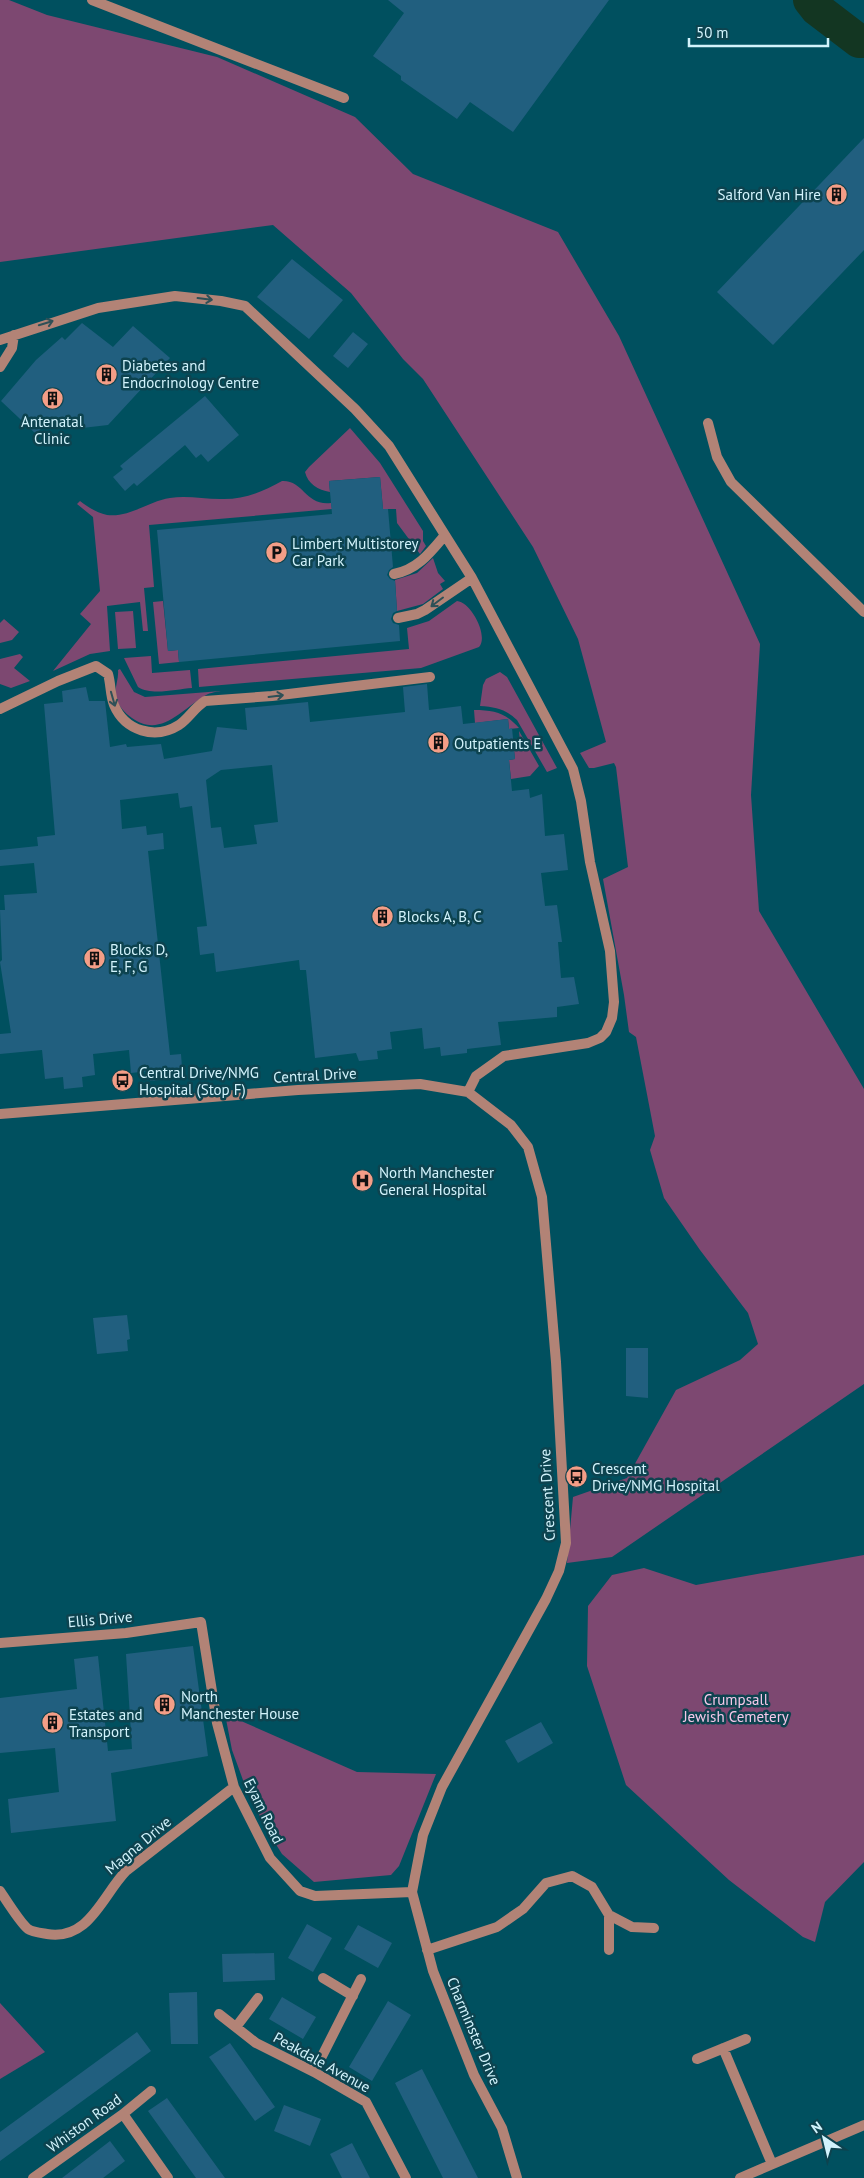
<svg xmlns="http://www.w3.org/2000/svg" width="864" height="2178" font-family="'PT Sans',sans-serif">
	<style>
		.green { fill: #7d4871 }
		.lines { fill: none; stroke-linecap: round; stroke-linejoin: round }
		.river { stroke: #133622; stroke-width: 34 }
		.building { fill: #215f7f; fill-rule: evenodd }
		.street { stroke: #b28376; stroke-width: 10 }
		.oneway { stroke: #2e5057 }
		.labels { text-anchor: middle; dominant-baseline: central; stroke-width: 5; stroke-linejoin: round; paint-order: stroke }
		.poi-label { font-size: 15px; fill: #d2f3fc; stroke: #0d434f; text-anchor: start }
		.street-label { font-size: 15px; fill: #d2f3fc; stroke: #0d434f }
		.park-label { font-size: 15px; fill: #f6c8e9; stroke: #0d434f }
	</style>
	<rect width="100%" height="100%" fill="#00505f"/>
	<path class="green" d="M0,0h9l38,15 170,42 138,60 58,57 145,58 61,104 141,308 -9,151 8,116 105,178v295l-252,173 -45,6 6,-66 54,-19 49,-88 64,-30 18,-16 -10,-31 -48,-63 -36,-52 -14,-48 5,-14 -19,-99 -7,-5 -5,-37 -21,-116 25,-12 -12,-100 -2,-4 -20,5h-5l-9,-15 26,-11 -28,-103 -45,-92 -110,-168 -20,-20 -52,-66 -78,-68 -273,37z
		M350,428l30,35 43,68v10l3,5 -6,8 -23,-31 -1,-14h-13l-3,-32 -51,4 1,11c-12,-2 -22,-8 -25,-20l4,-5z
		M282,481c22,-1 23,25 49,22l1,6 -183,16 5,62 -10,1 4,43h-5l-3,-29 -33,4 3,45 -20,3 -37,17 38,-47 -11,-10 20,-23 -7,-74 -16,-13 3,-3c8,6 17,12 27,14 22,3 42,-14 63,-17 16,-3 33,1 50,1 23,1 42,-7 62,-18z
		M433,558l5,15 7,8 -5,3 3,5 -20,15 -26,7 -2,-31 22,-7z
		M163,601l5,50 10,-1 1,12 -20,2 -6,-62z
		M457,601c14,1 32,35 22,46l-58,21 -222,19 -1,-18 211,-20 -2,-21 22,-7z
		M133,611l3,37 -18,1 -3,-37z
		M4,619l15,13 -7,8 -12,3v-20z
		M20,654l3,3 -9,11 16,13 -19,7 -11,-4v-25z
		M151,656l1,17 38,-3 2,18c-16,1 -40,8 -54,-1l-14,-29z
		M120,669l14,23 11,5 76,-6c-6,1 -13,2 -18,6 -23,14 -43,41 -71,21 -7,-5 -14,-12 -16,-21 -2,-9 3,-18 2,-27z
		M500,672l7,5 50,91 -10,4 -30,-52c-12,-11 -21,-13 -37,-14l3,-21 3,-6z
		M474,710c20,0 32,3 45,18l-10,1 -1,-10 -33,4z
		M519,731l20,35 -9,10 -19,3 -2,-19 6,-1 -2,-18h7z
		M864,1555v307l-39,40 -10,40 -12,-5 -74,-57 -103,-95 -39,-119 1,-60 24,-31 32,-7 52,17z
		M225,1714l132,58 79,2 -37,92 -8,9 -77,7 -32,-28 -15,-24 -20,-39 -15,-41z
		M0,2003l45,49 -45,27z"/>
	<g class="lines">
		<path class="river" d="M810,0l7,9 42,32h5"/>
	</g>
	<path class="building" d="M388,0h221l-96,132 -43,-30 -13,17 -56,-39v-4l-28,-20 31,-43z
		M864,138v112l-91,95 -56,-53z
		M292,259l51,41 -34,39 -52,-42z
		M82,323l31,24 20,-21 37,32 -62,67 -26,3 -34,-6 -12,12 -35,-33 35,-41 26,-23 3,3z
		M353,332l15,12 -20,24 -15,-12z
		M205,396l34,39 -31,27 -7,-8 -5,4 -11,-13 -48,41 -3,-3 -9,8 -12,-14 10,-8 -3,-3z
		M380,477l3,32h5l5,58 -4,3 -2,5 3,4 5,2 2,30 -4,2 -2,6 2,4 6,2 1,16 -221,21 -1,-12 -10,1 -11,-121 175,-16 -3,-33z
		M427,684l2,26 32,-4 2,18 45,-5 1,10 3,-1 3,31 -6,1 3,31 17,-2 1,9 12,-4 3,42 19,-2 4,36 -27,3 4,33 12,-1 5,37h-4l3,36 13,-1 5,27 -22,3v10l-59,5 3,23 -34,4v4l-26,3 -1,-9 -16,2 -2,-21 -32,4 2,17 -15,2 1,8 -19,2 -3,-8 -41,5 -9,-88h-6l-1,-10 -83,12 -2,-19 -14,2 -3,-28 10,-1 -15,-120 -12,2 -2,-15 -58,7 2,29 24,-3 1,9 16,-2 1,16 -16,2 22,204 11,-1 1,14 -14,1 2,10 -20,2 -1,-10 -18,2 -2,-23 -36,4 2,21 -13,2 1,10 -19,2 -1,-12 -18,2 -3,-29 -42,4v-20l11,-1 -11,-71 2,-2 -2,-50h5l-1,-15 33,-2 -3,-30 -34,3v-16l38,-4 -1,-9 18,-2 -11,-131 19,-2 -1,-11 24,-4 3,14h16l5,46 16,-3 1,3 34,-3 3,15 48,-8 5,-24 30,3 -2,-22 63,-6 2,20 95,-10 -2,-25zM272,765l6,57 -24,3 3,19 -33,4 -3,-21 -10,1 -5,-48 15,-10z
		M127,1315l3,24 -3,1 1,11 -31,3 -4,-36z
		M626,1348h22v50l-22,-2z
		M193,1646l15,110 -97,17 5,48 -105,12 -3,-34 51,-7 -4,-44 -55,5v-55l77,-9 -3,-30 24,-3 10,95 24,-2 -6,-95z
		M541,1722l12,21 -35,20 -13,-22z
		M307,1924l25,14 -19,34 -25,-14z
		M358,1925l34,18 -14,25 -34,-19z
		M274,1953l1,27 -52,2 -1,-28z
		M197,1992l1,52h-27l-2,-51z
		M282,1997l34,20 -13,22 -34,-20z
		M388,2001l23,14 -39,66 -23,-14z
		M137,2032l14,19 -151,110v-29z
		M230,2043l45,64 -20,14 -46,-64z
		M422,2069l56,109h-35l-48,-95z
		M167,2098l58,80h-29l-48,-67z
		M284,2105l37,14 -11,27 -36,-15z
		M110,2141l15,20 -22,17h-41z
		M352,2143l18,35h-28l-12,-24z"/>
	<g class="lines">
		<path class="street" d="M92,0l252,98
			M0,340l98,-32 77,-12 46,5 24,5 110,103 34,37 83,132 101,191 8,32 9,61 20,89 4,51 -2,16 -6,14 -6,6 -12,5 -84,13 -28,20 -8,16
			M0,367l12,-19 2,-13
			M708,423l9,34 14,25 133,130
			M394,574c24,-5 36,-21 51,-39
			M398,618l19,-4 8,-4 47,-32
			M0,709l58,-28 38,-15 12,8c3,10 2,21 6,31 11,26 41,35 65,20 10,-7 15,-17 26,-24l67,-5 158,-19
			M0,1114l298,-24 122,-6 48,8 43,33 17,22 14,50 14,165 10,181 -7,28 -13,28 -104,188 -19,48 -11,57 21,79 41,104 28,53 15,50
			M0,1643l126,-10 75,-11 16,101 17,64 36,71 30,33 15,5 97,-4
			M0,1891c6,9 21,33 28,38 4,3 13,4 19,5 42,7 55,-38 79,-63l108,-84
			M427,1950l70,-23 26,-18 23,-26 26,-7 20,11 17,28 23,12 22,1
			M609,1950v-35
			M323,1978l30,18
			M219,2014l37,29 58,29 52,30 40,76
			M236,2027l22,-29
			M723,2048l49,116
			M697,2059l49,-20
			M314,2072l47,-93
			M123,2114l45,64
			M33,2178l90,-64 28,-23
			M740,2178l124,-53"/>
	</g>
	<defs><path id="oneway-shaft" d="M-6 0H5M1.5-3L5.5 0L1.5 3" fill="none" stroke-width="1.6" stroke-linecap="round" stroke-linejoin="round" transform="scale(1.25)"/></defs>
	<g class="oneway">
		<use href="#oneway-shaft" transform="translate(205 299) rotate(7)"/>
		<use href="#oneway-shaft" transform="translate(46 323) rotate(-17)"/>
		<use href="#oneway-shaft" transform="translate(437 602) rotate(143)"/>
		<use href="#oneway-shaft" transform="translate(276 696) rotate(-7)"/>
		<use href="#oneway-shaft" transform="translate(113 699) rotate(74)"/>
	</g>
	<defs>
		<symbol id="building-disc" viewBox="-11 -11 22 22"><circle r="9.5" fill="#f49e87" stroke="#0d434f"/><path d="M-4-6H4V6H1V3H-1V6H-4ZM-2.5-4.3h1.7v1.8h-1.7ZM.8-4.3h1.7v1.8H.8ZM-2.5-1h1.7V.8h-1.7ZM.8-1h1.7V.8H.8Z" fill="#111"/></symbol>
		<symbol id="parking-disc" viewBox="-11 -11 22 22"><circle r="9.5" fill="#f49e87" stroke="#0d434f"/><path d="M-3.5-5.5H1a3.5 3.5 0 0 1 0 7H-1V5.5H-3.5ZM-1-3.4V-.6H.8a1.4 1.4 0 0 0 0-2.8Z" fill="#111"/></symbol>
		<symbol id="bus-disc" viewBox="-11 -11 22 22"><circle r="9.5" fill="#f49e87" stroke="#0d434f"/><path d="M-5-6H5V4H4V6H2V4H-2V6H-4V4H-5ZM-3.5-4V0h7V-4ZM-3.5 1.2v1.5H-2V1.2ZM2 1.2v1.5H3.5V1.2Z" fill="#111"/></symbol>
		<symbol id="hospital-disc" viewBox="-11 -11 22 22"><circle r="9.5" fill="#f49e87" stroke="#0d434f"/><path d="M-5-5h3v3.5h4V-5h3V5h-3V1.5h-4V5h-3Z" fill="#111"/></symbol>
	</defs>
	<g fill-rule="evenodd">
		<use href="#building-disc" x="824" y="182" width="25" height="25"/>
		<use href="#building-disc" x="94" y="362" width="25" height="25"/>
		<use href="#building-disc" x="40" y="386" width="25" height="25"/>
		<use href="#parking-disc" x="264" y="540" width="25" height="25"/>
		<use href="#building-disc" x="426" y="730" width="25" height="25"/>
		<use href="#building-disc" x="370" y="904" width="25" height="25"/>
		<use href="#building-disc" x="82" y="946" width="25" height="25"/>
		<use href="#bus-disc" x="110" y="1068" width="25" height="25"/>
		<use href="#hospital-disc" x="350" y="1168" width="25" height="25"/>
		<use href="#bus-disc" x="564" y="1464" width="25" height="25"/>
		<use href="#building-disc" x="152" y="1692" width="25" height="25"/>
		<use href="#building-disc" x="40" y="1710" width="25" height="25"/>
	</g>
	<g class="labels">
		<g class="poi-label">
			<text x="821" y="194" text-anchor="end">Salford Van Hire</text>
			<text x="122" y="365">Diabetes and<tspan x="122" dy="17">Endocrinology Centre</tspan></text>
			<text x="52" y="421" text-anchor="middle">Antenatal<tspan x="52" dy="17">Clinic</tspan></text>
			<text x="292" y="543">Limbert Multistorey<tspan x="292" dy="17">Car Park</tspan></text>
			<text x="454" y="743">Outpatients E</text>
			<text x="398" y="916">Blocks A, B, C</text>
			<text x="110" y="949">Blocks D,<tspan x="110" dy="17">E, F, G</tspan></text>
			<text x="139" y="1072">Central Drive/NMG<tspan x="139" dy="17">Hospital (Stop F)</tspan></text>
			<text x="379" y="1172">North Manchester<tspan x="379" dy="17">General Hospital</tspan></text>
			<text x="592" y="1468">Crescent<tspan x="592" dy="17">Drive/NMG Hospital</tspan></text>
			<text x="181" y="1696">North<tspan x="181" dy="17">Manchester House</tspan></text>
			<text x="69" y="1714">Estates and<tspan x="69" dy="17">Transport</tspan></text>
		</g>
		<g class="street-label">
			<text transform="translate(315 1075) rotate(-3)">Central Drive</text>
			<text transform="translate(547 1495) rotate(-93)">Crescent Drive</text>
			<text transform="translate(100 1619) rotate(-5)">Ellis Drive</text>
			<text transform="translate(264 1811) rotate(64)">Eyam Road</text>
			<text transform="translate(138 1845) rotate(-40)">Magna Drive</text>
			<text transform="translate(474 2031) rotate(67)">Charminster Drive</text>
			<text transform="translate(322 2062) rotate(29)">Peakdale Avenue</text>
			<text transform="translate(84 2123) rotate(-36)">Whiston Road</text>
		</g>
		<g class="park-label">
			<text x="736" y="1699">Crumpsall<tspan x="736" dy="17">Jewish Cemetery</tspan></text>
		</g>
	</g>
	<g transform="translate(824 2138) rotate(325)" stroke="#0d434f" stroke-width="4" paint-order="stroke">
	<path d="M0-4L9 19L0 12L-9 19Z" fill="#d2f3fc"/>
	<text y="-8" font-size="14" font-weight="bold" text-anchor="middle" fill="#d2f3fc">N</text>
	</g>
	<path d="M689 38v8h139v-8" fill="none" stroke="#d2f3fc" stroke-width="2.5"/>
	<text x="696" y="38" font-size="15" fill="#d2f3fc" stroke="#0d434f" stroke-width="4" paint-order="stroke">50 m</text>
</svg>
